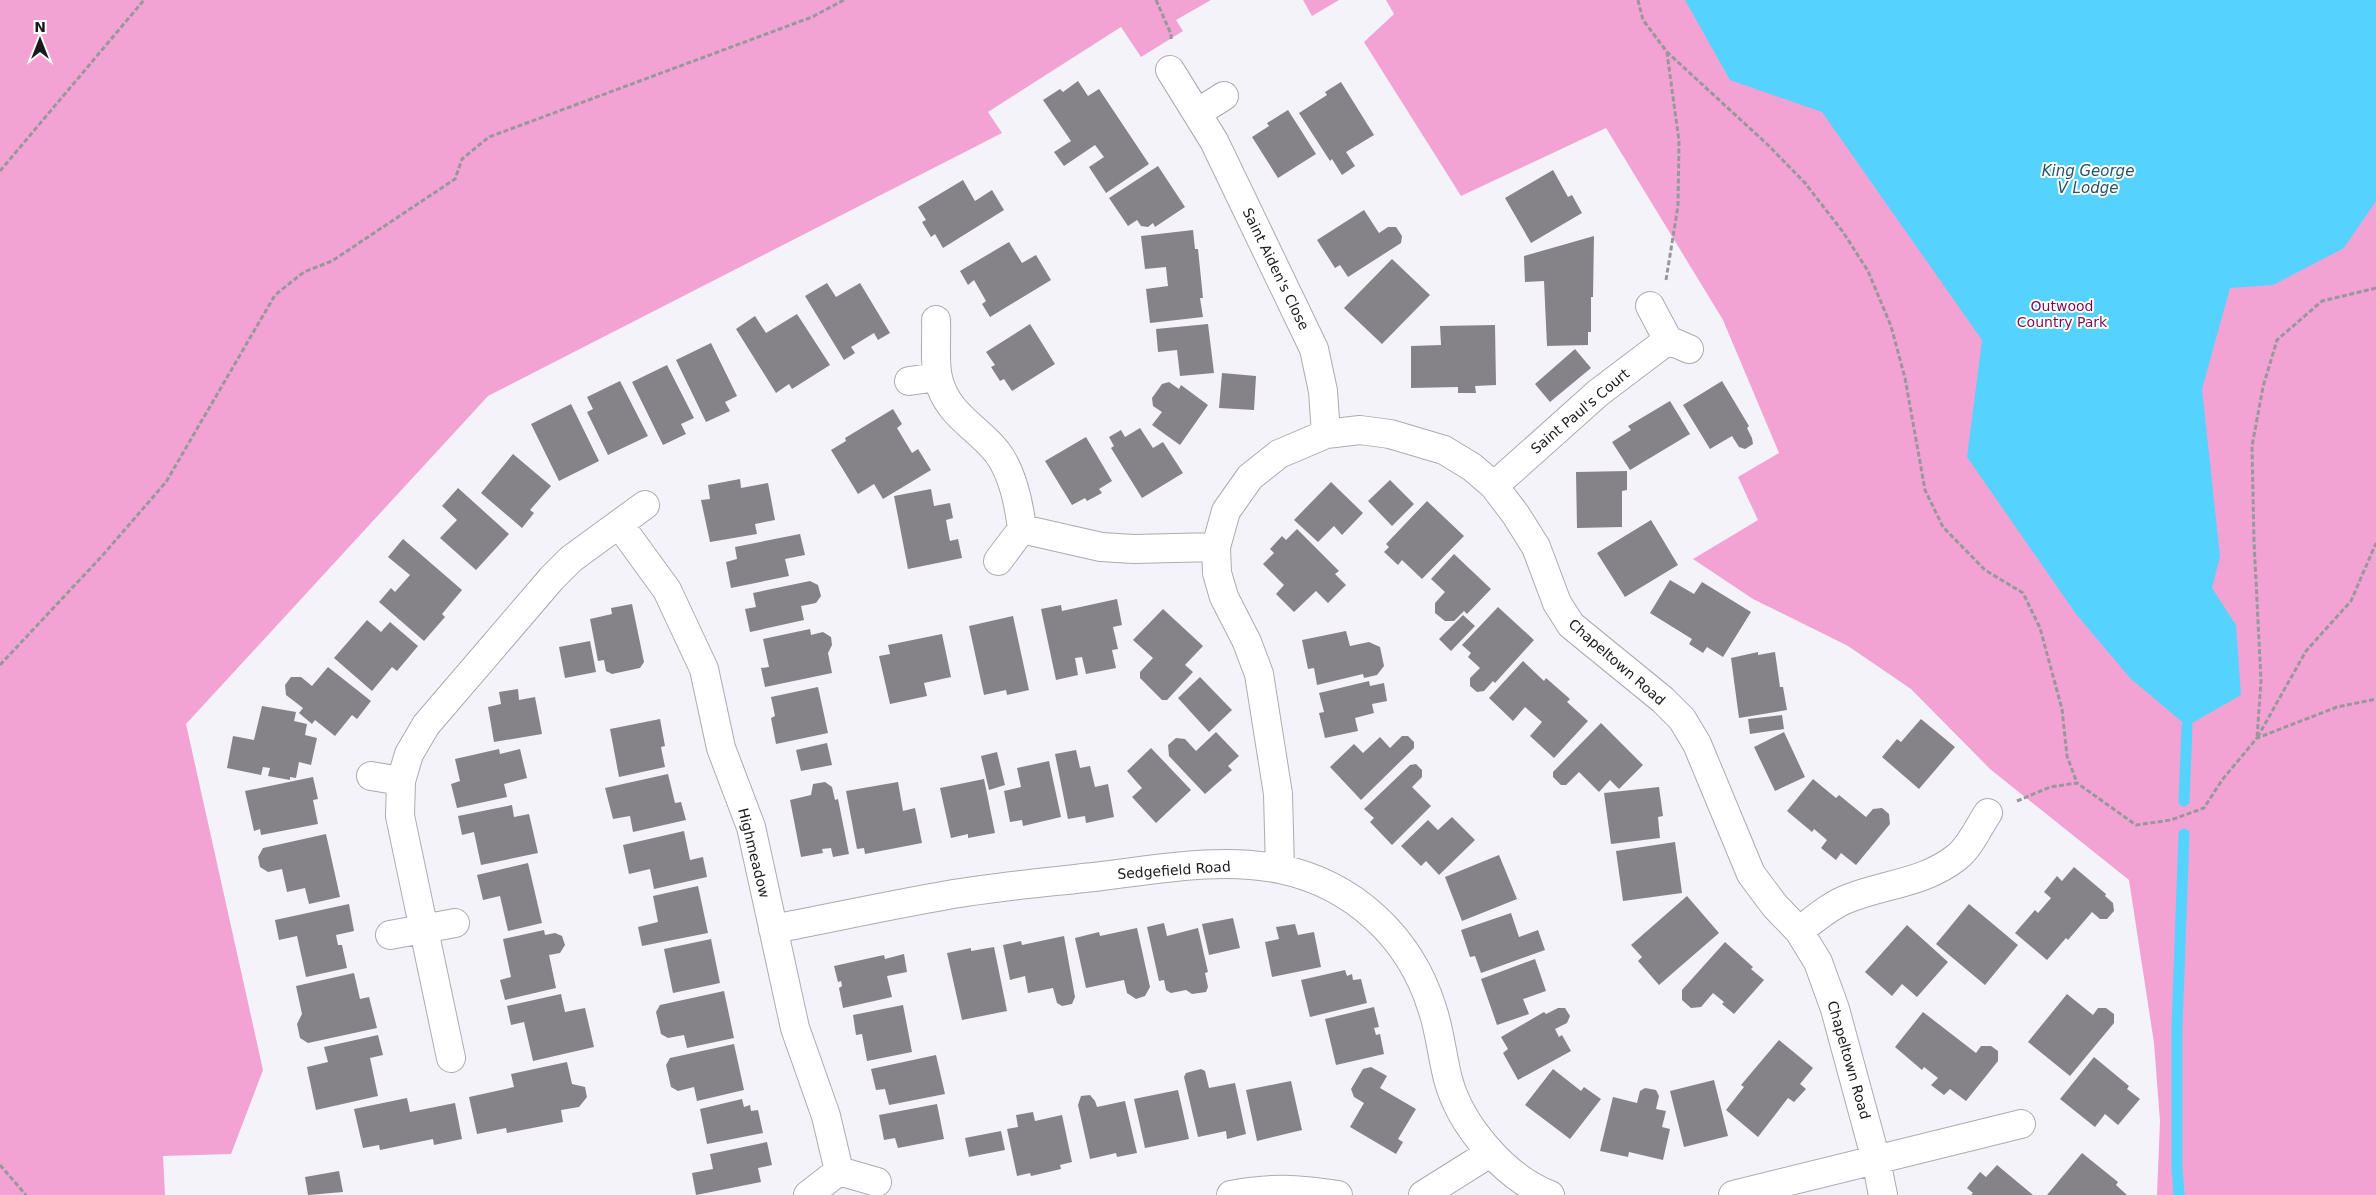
<svg xmlns="http://www.w3.org/2000/svg" width="2376" height="1195" font-family="'DejaVu Sans',sans-serif">
	<style>
		.green { fill: #f2a3d4 }
		.water { fill: #55d3fe }
		.lines { fill: none; stroke-linecap: round; stroke-linejoin: round }
		.stream { stroke: #55d3fe; stroke-width: 11 }
		.building { fill: #868388 }
		.minor-casing { stroke: #ababb1; stroke-width: 30 }
		.path { stroke: #98989c; stroke-width: 3; stroke-dasharray: 5 2.5; stroke-linecap: butt }
		.minor { stroke: #fff; stroke-width: 28 }
		.labels { text-anchor: middle; dominant-baseline: central; stroke-width: 4; stroke-linejoin: round; paint-order: stroke }
		.street-label { font-size: 14px; fill: #1b1b1d; stroke: #fff }
		.park-label { font-size: 14px; fill: #750c5a; stroke: #fff }
		.water-label { font-size: 15px; font-style: italic; fill: #225568; stroke: #fff }
	</style>
	<rect width="100%" height="100%" fill="#f3f3f9"/>
	<path class="green" d="M0,0h1211l-35,20 7,11 -42,26 -20,-30 -133,85 14,21 -514,263 -302,328 77,346 -32,84 -68,2 2,39h-165z
		M1303,0h36l-27,16z
		M1386,0h990v1195h-219l3,-74 -6,-78 -25,-163 -139,-111 -79,-80 -63,-43 -95,-47 -60,-40 65,-39 -20,-43 41,-24 -56,-133 -117,-192 -145,68 -97,-154 30,-28z"/>
	<path class="water" d="M1685,0h691v201l-32,47 -71,37 -43,3 -28,101 18,167 -8,32 24,37 5,70 -54,31 -56,-47 -55,-65 -109,-157 15,-117 -160,-228 -92,-32z"/>
	<g class="lines">
		<path class="stream" d="M2184,801l3,-75
			M2179,1195l-2,-27v-142l7,-192"/>
	</g>
	<path class="building" d="M1078,81l10,15 11,-7 50,75 -43,29 -17,-26 15,-10 -9,-12 -31,21 -10,-14 17,-11 -28,-41 17,-11 3,3z
		M1341,82l33,53 -28,17 9,14 -13,9 -10,-16 -2,2 -31,-48 28,-18 -2,-3z
		M1288,110l28,44 -38,24 -26,-41 17,-11 -2,-3z
		M1158,166l27,41 -30,20 -2,-4 -5,4 -7,-1 -4,-6 -9,6 -19,-28z
		M1553,170l15,27 4,-2 10,18 -51,30 -26,-45z
		M963,180l12,21 17,-11 12,20 -61,38 -8,-14 -4,3 -9,-15 4,-2 -8,-13z
		M1364,210l15,23 9,-6h8l6,9 -1,7 -53,34 -8,-12 -5,3 -18,-28z
		M1193,230l2,19h3l5,49h-3l3,19 -53,6 -4,-34 22,-3 -1,-9 -1,-10 -21,2 -4,-33z
		M1594,236l-1,61h-2v35h-3v13l-41,1 -3,-65 -19,1 -1,-26z
		M1009,242l13,21 14,-8 15,25 -61,37 -8,-13 4,-3 -12,-21 -6,5 -8,-14z
		M1392,259l38,36 -48,49 -38,-36z
		M827,283l9,14 24,-14 30,50 -12,7 -4,-7 -23,14 4,6 -11,7 -39,-64z
		M797,314l33,51 -38,24 -3,-5 -13,9 -40,-64 19,-13 11,17z
		M1030,324l25,40 -43,27 -8,-12 -4,2 -9,-14 4,-2 -9,-13z
		M1208,324l6,49 -34,3 -3,-26 -19,2 -2,-23z
		M1495,325l1,60 -21,1 1,7h-18v-6l-47,1v-42l30,-1 -1,-19z
		M711,343l26,53 -12,6 5,9 -24,11 -30,-62z
		M1575,349l16,19 -41,34 -15,-18z
		M667,365l27,53 -13,6 5,10 -23,11 -31,-63z
		M1222,373l34,3 -2,34 -35,-2z
		M620,381l28,55 -40,19 -21,-43 6,-3 -6,-12z
		M1722,381l27,45 -2,2 5,10 1,6 -8,5 -6,-2 -7,-11 -22,13 -27,-44z
		M1169,382l10,7 2,-4 27,20 -28,40 -28,-20 10,-13 -9,-6 -1,-8 10,-14z
		M1670,401l20,33 -60,36 -18,-28 19,-12 -3,-4z
		M571,404l28,57 -40,20 -28,-57z
		M893,409l9,15 -5,4 15,25 6,-4 13,21 -48,29 -9,-15 -16,10 -27,-44 15,-9 -1,-3z
		M1140,428l13,20 10,-6 20,31 -41,25 -31,-50 3,-2 -5,-9 12,-7 4,7z
		M1086,437l26,44 -13,8 3,4 -15,8 -2,-3 -13,7 -27,-44z
		M513,454l38,32 -21,24 4,3 -12,15 -41,-35z
		M1627,471v19l-5,1v36l-45,1 -1,-56z
		M740,479l1,9 27,-5 7,37 -20,4 2,10 -47,8 -9,-42 9,-1 -2,-14z
		M1390,480l24,24 -22,22 -24,-25z
		M1331,482l32,31 -21,22 -8,-9 -16,16 -24,-22z
		M458,488l51,46 -33,36 -36,-32 17,-18 -15,-14z
		M931,489l3,17 16,-3 3,15 -7,2 2,11 2,10 8,-2 4,19 -54,11 -14,-73z
		M1427,501l37,35 -42,43 -20,-19 -4,5 -14,-13 5,-5 -3,-3z
		M1651,520l27,45 -53,32 -28,-44z
		M1297,529l42,42 -4,3 11,11 -18,18 -12,-12 -22,21 -18,-18 8,-9 -21,-21 11,-11 -4,-4 12,-13 4,4z
		M800,534l5,21 -20,4 4,17 -58,12 -5,-26 11,-3 -2,-12z
		M403,539l59,51 -20,24 3,3 -21,24 -45,-39 12,-14 4,4 15,-17 -22,-18z
		M1454,554l37,35 -24,25 -3,-3 -10,10h-9l-10,-8v-10l10,-11 -14,-13z
		M1670,580l24,14 8,-12 49,30 -28,45 -16,-10 -4,6 -14,-9 3,-5 -42,-26z
		M810,581l8,4 3,11 -5,7 -15,3 3,14 -54,12 -5,-23 11,-2 -3,-14z
		M1117,599l5,26 -9,2 5,22 -6,1 4,18 -30,6 -4,-17 -7,1 3,17 -22,5 -15,-71 20,-4 1,6z
		M632,604l12,58 -4,6 -28,6 -6,-3 -2,-11 -6,1 -8,-42 22,-5 -1,-6z
		M1498,607l36,33 -39,43 -2,-2 -9,10 -7,1 -7,-6v-8l10,-10 -12,-11 3,-4 -9,-8z
		M1163,609l40,37 -18,19 8,7 -26,28h-5l-22,-22v-6l13,-14 -20,-18z
		M1463,615l12,11 -24,25 -12,-12z
		M1013,616l16,74 -22,5 -1,-5 -22,5 -15,-69z
		M367,620l14,12 9,-10 28,24 -21,25 -5,-4 -20,24 -38,-33z
		M810,629l1,6 12,-3 8,5 1,8 -4,8 4,20 -67,14 -4,-19 8,-1 -6,-28z
		M1346,631l4,15 19,-4 11,5 4,19 -7,9 -13,3 -1,-4 -46,11 -3,-17 -6,1 -6,-29z
		M942,634l9,43 -27,6 3,13 -37,8 -11,-48 11,-2 -2,-9z
		M590,641l6,31 -31,6 -6,-31z
		M1758,652v3l17,-3 5,35h3l4,23 -48,8 -8,-60z
		M1523,661l21,20 2,-3 24,21 -3,3 21,19 -34,37 -24,-22 12,-14 -17,-15 -12,14 -24,-23z
		M328,667l43,34 -14,18 -5,-4 -17,21 -20,-16 -3,4 -13,-11 4,-5 -17,-13 -1,-10 6,-8h10l11,9z
		M1200,677l32,33 -23,22 -31,-34z
		M1369,681l1,5 14,-3 3,18 -15,3 2,9 -19,5 3,13 -33,7 -6,-25 5,-1 -5,-19z
		M818,687l10,46 -52,11 -5,-26 4,-2 -4,-19z
		M518,689l1,11 16,-3 7,37 -48,8 -6,-35 13,-3 -2,-12z
		M262,706l34,6 -2,9 13,3 -2,11 12,3 -6,27 -12,-3 -3,16 -6,-1v3l-22,-4 2,-8 -7,-1 -2,8 -34,-7 6,-32 21,4z
		M1782,715l2,14 -34,5 -2,-15z
		M660,719l5,27 -4,1 4,20 -46,10 -9,-48z
		M1921,719l34,28 -36,42 -37,-32 15,-18 4,3z
		M1601,723l42,42 -24,24 -9,-9 -11,12 -20,-20 -13,13h-5l-8,-8v-5z
		M1216,732l23,24 -11,10 4,4 -27,24 -36,-38 -1,-11 8,-7 9,1 11,12z
		M1784,732l21,45 -30,14 -21,-44z
		M1402,736h6l6,6v6l-53,52 -31,-33 24,-23 9,9 17,-16 10,11z
		M827,743l5,22 -31,6 -5,-21z
		M1151,748l40,42 -35,33 -24,-26 10,-9 -15,-17z
		M499,749l1,5 20,-5 7,29 -23,6 3,13 -50,11 -6,-24 9,-3 -5,-22z
		M1076,750l4,18 10,-2 5,21 13,-3 6,33 -28,6 -1,-7 -17,3 -13,-65z
		M997,752l8,33 -16,5 -8,-34z
		M1049,761l12,56 -38,9 -1,-6 -12,2 -6,-31 17,-4 -4,-19z
		M1416,764l6,6v7l-10,10 19,19 -39,39 -22,-23 4,-4 -10,-9 46,-44z
		M668,774l7,29 6,-1 5,18 -53,12 -3,-16 -17,3 -8,-31z
		M313,777l5,22 -5,1 5,24 -57,11 -1,-6 -6,2 -9,-40z
		M984,779l11,54 -27,5v-4l-17,4 -11,-50z
		M1813,779l23,19 3,-3 27,22 7,-8 9,-1 7,6 1,10 -34,41 -15,-12 -5,7 -15,-12 6,-8 -13,-11 -2,3 -25,-21z
		M825,782l7,5 3,13 3,-1 11,55 -16,3 -2,-9 -9,1 1,4 -22,4 -11,-57 21,-5 2,-11z
		M898,782l5,29 12,-3 7,35 -57,11 -1,-6 -7,1 -11,-58z
		M1659,787l4,29 -5,1 2,21 -49,6 -7,-51z
		M512,805l2,12 15,-3 9,39 -57,12 -7,-33 -12,3 -4,-19z
		M1452,817l23,23 -36,35 -13,-14 -5,5 -20,-20 27,-26 10,10z
		M684,831l6,29 13,-3 4,20 -53,12 -4,-20 -21,5 -6,-29z
		M326,834l14,63 -31,7 -4,-16 -18,4 -5,-23 -14,3 -8,-5 -2,-10 5,-9z
		M1675,842l7,51 -59,8 -7,-50z
		M1499,855l18,44 -55,22 -17,-44z
		M528,863l14,60 -34,8 -8,-35 -17,4 -6,-25z
		M2074,867l32,27 -1,2 8,7 1,8 -7,8h-7l-8,-7 -24,28 -2,-2 -19,22 -32,-27 20,-23 3,3 13,-15 -7,-6 13,-16 5,5z
		M698,886l10,47 -66,13 -4,-19 20,-5 -5,-26z
		M1687,896l32,37 -60,52 -21,-24 4,-4 -11,-12z
		M349,904l5,27 -18,4 2,10h4l5,23 -41,9 -9,-41 -18,4 -4,-20z
		M1969,904l49,41 -33,40 -49,-41z
		M1511,913l8,24 19,-7 7,20 -64,23 -6,-17 -5,1 -9,-27z
		M1233,918l7,30 -31,7 -7,-31z
		M1164,923l3,13 31,-8 10,44 -3,1 3,14 -2,5 -14,2 -6,-4 -15,3 -5,-3 -2,-10 -5,1 -12,-54z
		M1295,924l3,11 16,-3 7,35 -49,10 -7,-35 14,-3 -3,-12z
		M1907,925l41,37 -31,35 -15,-13 -10,12 -27,-24z
		M1137,928l13,59 -5,9 -9,3 -9,-6 -3,-13 -38,8 -11,-50 24,-6 1,4z
		M544,930l1,5 10,-2 7,3 3,9 -5,8 -11,2 7,33 -51,12 -5,-20 11,-3 -8,-38z
		M1064,936l11,61 -3,7 -10,2 -5,-3 -4,-15 -25,5 -3,-17 -15,4 -7,-35 18,-4 1,4z
		M711,939l9,44 -47,10 -9,-44z
		M1725,942l28,25 -2,2 13,11 -30,34 -12,-10 2,-2 -11,-9 -12,14 -10,1 -9,-8v-10z
		M994,947l13,64 -45,9 -15,-67 24,-5v3z
		M904,954l3,18 -20,4 5,21 -49,11 -4,-20 3,-2 -1,-5 -3,1 -4,-16 50,-11 1,4z
		M1535,959l11,32 -23,8 6,15 -32,11 -16,-46z
		M1345,970l2,6 5,-2 1,6 8,-1 6,24 -57,14 -9,-37z
		M354,973l6,26 9,-2 8,31 -69,15 -8,-5 -3,-14 5,-10 -6,-28z
		M724,991l10,47 -47,10 -3,-13 -16,3 -7,-4 -5,-22 4,-7z
		M561,994l4,18 20,-4 9,39 -61,14 -9,-39 -13,3 -4,-19z
		M2067,994l26,21 5,-7h8l8,6v9l-44,53 -42,-34z
		M903,1005l9,47 -45,9 -5,-27 -6,1 -3,-20z
		M1374,1007l5,20 -5,1 2,7 4,-1 4,20 -48,11 -11,-46z
		M1558,1008h7l5,8 -3,7 -12,6 4,8 3,-2 9,16 -53,29 -15,-27 5,-4 -7,-12 43,-25 2,2z
		M1923,1012l53,41 5,-7h10l7,5v10l-32,40 -16,-12 -6,6 -13,-10 7,-7 -14,-11 -2,3 -27,-23z
		M378,1035l5,20 -13,3 8,38 -62,14 -9,-43 21,-5 -4,-15z
		M1779,1040l34,28 -13,16 6,5 -12,13 -6,-4 -30,39 -32,-27 18,-23 -3,-2z
		M734,1044l10,46 -47,11 -3,-14 -16,4 -7,-4 -5,-22 4,-7z
		M936,1055l9,39 -56,11 -4,-16 -9,1 -5,-21z
		M2094,1057l35,29 -2,3 13,10 -22,26 -13,-11 -10,13 -35,-28z
		M567,1062l5,22 13,3 2,10 -8,10 -18,3 2,12 -56,11 -1,-5 -29,6 -8,-37 45,-10 -3,-13z
		M1371,1067l16,9 -7,12 36,21 -18,30 5,3 -7,12 -46,-27 14,-24 -10,-6 -3,-8 12,-20z
		M1201,1069l4,2 4,17 26,-5 11,51 -19,5 -1,-8 -28,6 -14,-60 2,-4z
		M1553,1069l28,22 3,-4 17,12 -31,40 -45,-34z
		M1714,1080l14,56 -44,11 -14,-56z
		M1291,1081l11,49 -45,11 -11,-51z
		M1645,1088l11,2 3,6 -3,13 10,2 -4,16 8,2 -7,31 -34,-8 -1,5 -28,-6 13,-54 24,6 3,-12z
		M1178,1090l11,49 -44,9 -11,-49z
		M1090,1095l5,6 2,6 28,-6 12,52 -20,4 -1,-4 -26,6 -12,-54 3,-9z
		M407,1098l3,14 45,-9 7,36 -28,6 -1,-6 -53,11 -1,-5 -16,3 -9,-39z
		M742,1099l2,8 6,-2 1,6 7,-1 5,23 -56,11 -7,-35z
		M937,1104l7,35 -46,9 -3,-10 -11,2 -5,-25z
		M1033,1112l2,9 27,-6 10,47 -12,3 1,4 -30,7 -1,-3 -13,3 -10,-47 11,-2 -2,-12z
		M1001,1131l4,19 -36,7 -4,-19z
		M767,1142l5,23 -14,3 3,14 -65,13 -4,-22 21,-4 -3,-15z
		M2082,1153l36,29 -2,3 11,10h-80z
		M1997,1165l36,30h-62l2,-2 -6,-5 13,-16 6,5z
		M339,1171l4,21 -35,3 -3,-18z"/>
	<g class="lines">
		<defs>
			<path id="minor" d="M1170,70l44,71 100,208 9,42 3,43
				M1197,113l27,-17
				M1650,306l18,34 21,9
				M936,320c1,18 -2,40 2,58 9,37 38,48 59,74 16,21 22,52 25,77l-24,32
				M909,381l29,-4
				M1494,486l104,-93 70,-53
				M619,524l48,66 37,79 17,79 30,79 44,201 31,88 13,55
				M1022,529l79,18 33,2 82,-2
				M371,776l30,5
				M1280,869l-2,-75 -19,-120 -12,-32 -23,-45 -7,-24 -1,-26 10,-36 24,-34 29,-23 47,-20 34,-4 30,4 54,16 28,17 22,19 22,29 20,32 21,56 14,22 92,75 19,19 15,25 54,130 24,32 24,25 19,31 17,47 41,151 7,35
				M773,929c58,-11 117,-24 175,-34 51,-9 103,-13 154,-19 57,-7 120,-19 178,-7 73,15 130,68 152,139 8,23 10,48 16,71 12,46 57,99 102,116
				M1799,931c15,-11 30,-25 48,-32 37,-15 78,-16 110,-42 13,-10 22,-31 31,-44
				M390,935l65,-12
				M451,1058l-51,-242 1,-35 8,-27 17,-29 126,-147 19,-19 74,-54
				M808,1195l31,-24 38,11
				M1231,1195c41,-8 66,-6 107,0
				M1423,1195l67,-42
				M1733,1195l288,-71"/>
		</defs>
		<use href="#minor" class="minor-casing"/>
		<path class="path" d="M1156,0l15,34v5
			M1638,0l5,20 24,32 101,93 37,38 38,49 25,39 23,55 14,52 20,112 18,37 42,43 38,23 17,35 22,81 5,47 10,27
			M0,171l144,-171
			M1666,280l12,-74 1,-65 -12,-88
			M2376,288l-54,13 -45,39 -14,47 -11,59 2,95 7,140 -4,57 49,-87 45,-50 25,-58
			M0,665l102,-109 64,-74 109,-187 29,-23 28,-11 123,-82 7,-20 27,-22 323,-120 32,-17
			M2017,801l33,-14 27,-4 59,42 35,-5 33,-12 18,-28 35,-42 80,-31 39,-8
			M0,1165l26,30"/>
		<use href="#minor" class="minor"/>
	</g>
	<g class="labels">
		<g class="street-label">
			<text transform="translate(1276 269) rotate(64)">Saint Aiden's Close</text>
			<text transform="translate(1580 411) rotate(-40)">Saint Paul's Court</text>
			<text transform="translate(1617 662) rotate(41)">Chapeltown Road</text>
			<text transform="translate(754 853) rotate(76)">Highmeadow</text>
			<text transform="translate(1174 870) rotate(-4)">Sedgefield Road</text>
			<text transform="translate(1849 1060) rotate(74)">Chapeltown Road</text>
		</g>
		<g class="park-label">
			<text x="2062" y="306">Outwood<tspan x="2062" dy="16">Country Park</tspan></text>
		</g>
		<g class="water-label">
			<text x="2088" y="171">King George<tspan x="2088" dy="17">V Lodge</tspan></text>
		</g>
	</g>
	<g transform="translate(40 40)" stroke="#ffffff" stroke-width="4" paint-order="stroke">
	<path d="M0-4L9 19L0 12L-9 19Z" fill="#1b1b1d"/>
	<text y="-8" font-size="14" font-weight="bold" text-anchor="middle" fill="#1b1b1d">N</text>
	</g>
</svg>
